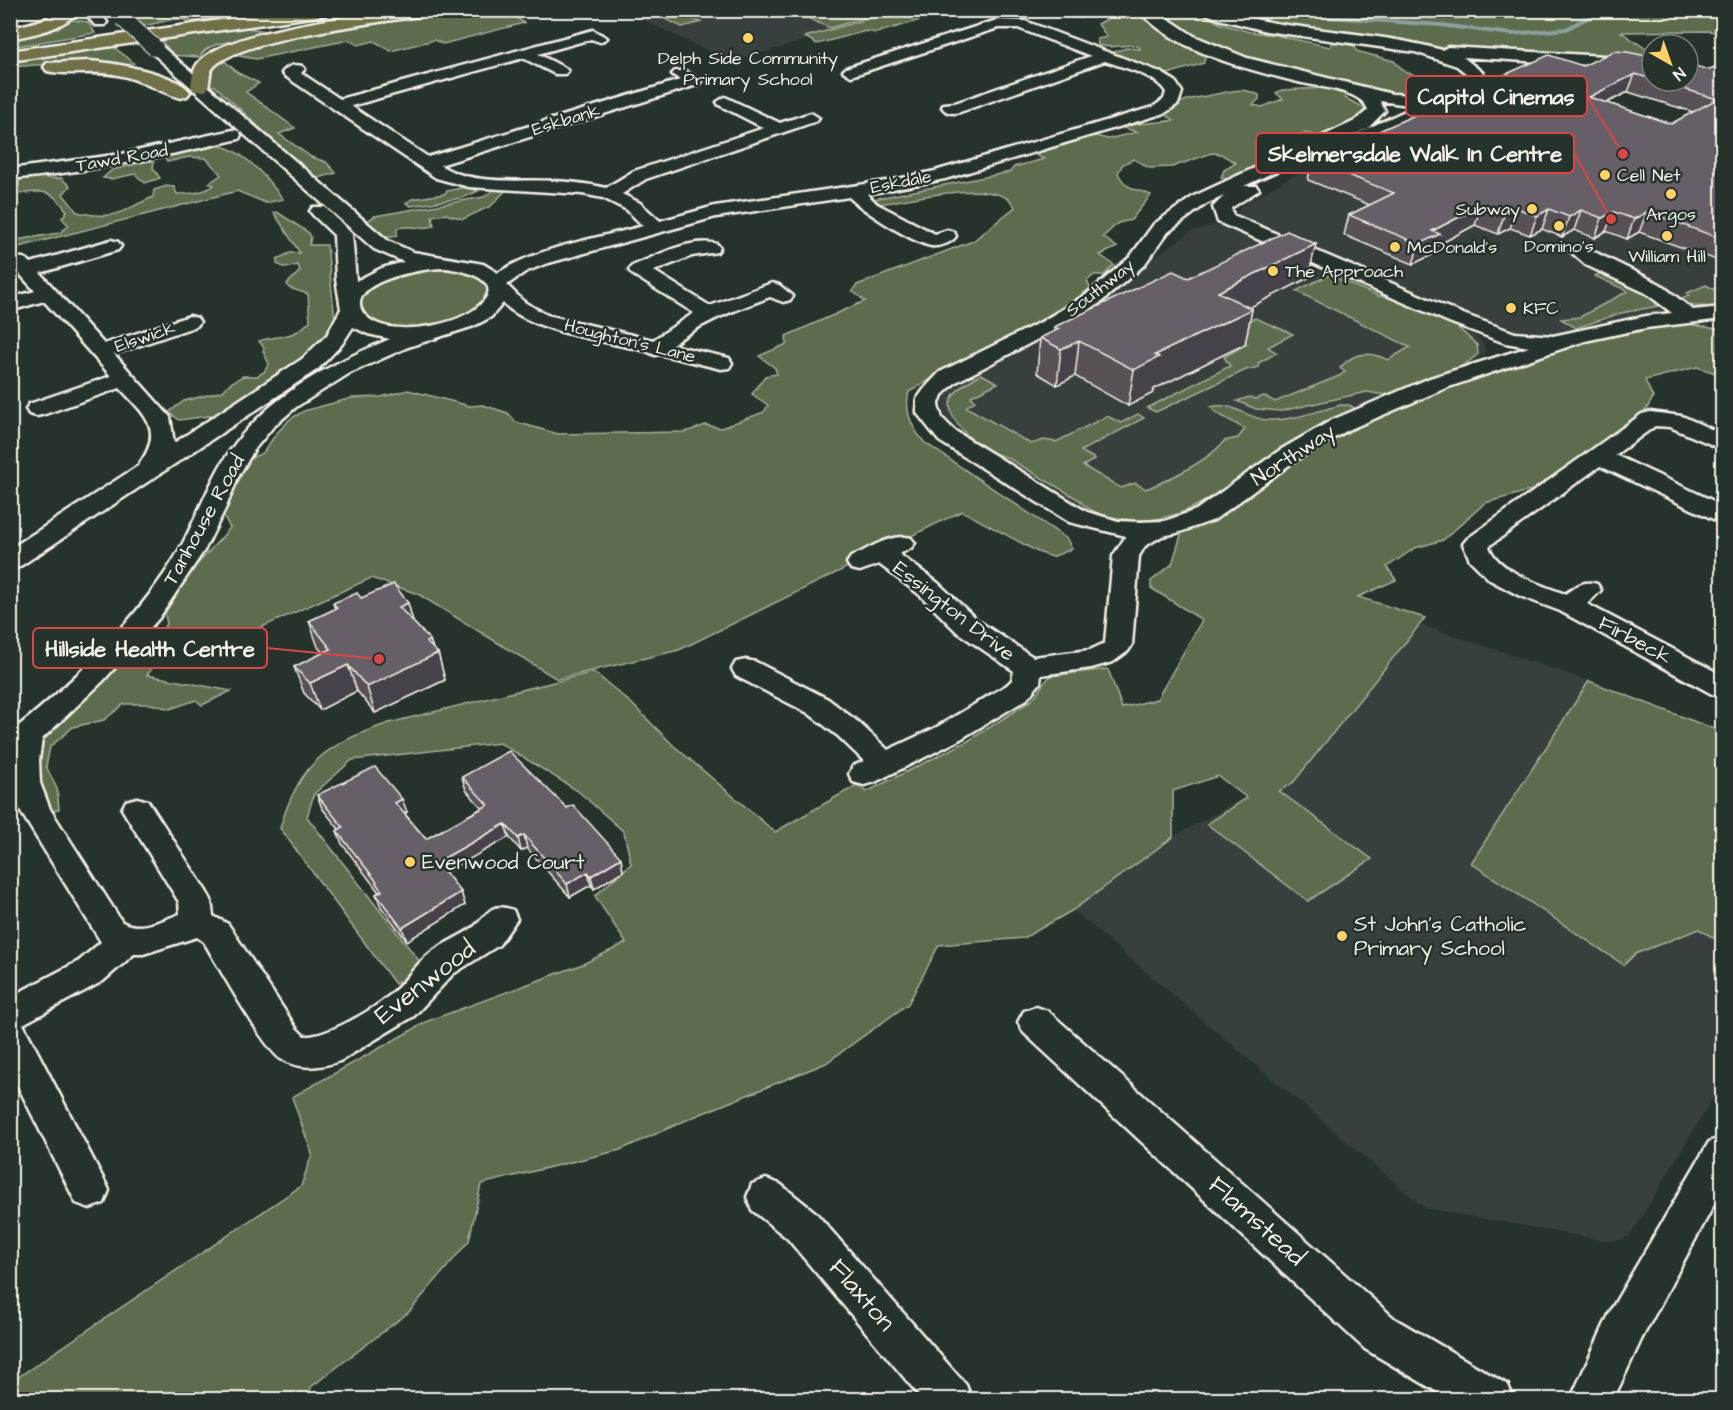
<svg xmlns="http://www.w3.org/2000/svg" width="1733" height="1410" font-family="'Architects Daughter',sans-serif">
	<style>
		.built { fill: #39403e }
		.green { fill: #5c6c4e; stroke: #a8ae9b; stroke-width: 1.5 }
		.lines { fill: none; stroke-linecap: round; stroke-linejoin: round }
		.stream { stroke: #8ca09e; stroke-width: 4 }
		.minor-casing { stroke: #f4f1e8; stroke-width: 5 }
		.major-casing { stroke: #f4f1e8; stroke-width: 5 }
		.minor { fill: #26332d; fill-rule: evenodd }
		.major { fill: #70704a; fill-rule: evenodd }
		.minor-bridge-casing { stroke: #f4f1e8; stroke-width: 18; stroke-linecap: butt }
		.minor-bridge { stroke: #26332d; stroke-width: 16 }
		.wall { fill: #585159; stroke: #f4f1e8; stroke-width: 1.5; fill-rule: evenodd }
		.shaded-wall { fill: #474248; stroke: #f4f1e8; stroke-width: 1.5 }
		.building { fill: #665e67; stroke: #f4f1e8; stroke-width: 1.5 }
		.poi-dot { fill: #ffd166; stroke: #26332d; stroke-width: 2 }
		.labels { text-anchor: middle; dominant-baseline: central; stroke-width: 5; stroke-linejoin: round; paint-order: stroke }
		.far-poi-label { font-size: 18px; fill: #f4f1e8; stroke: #26332d }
		.far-street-label { font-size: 18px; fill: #f4f1e8; stroke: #26332d }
		.street-label { font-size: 21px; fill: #f4f1e8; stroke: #26332d }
		.poi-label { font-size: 21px; fill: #f4f1e8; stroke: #26332d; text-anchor: start }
		.near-street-label { font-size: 26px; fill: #f4f1e8; stroke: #26332d }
		.leader { fill: none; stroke: #da4645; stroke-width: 2 }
		.callout-dot { fill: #da4645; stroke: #26332d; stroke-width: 2 }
		.callout { fill: #26332d; stroke: #da4645; stroke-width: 2 }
		.callout-label { font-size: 22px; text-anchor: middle; font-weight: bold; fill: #f4f1e8 }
	</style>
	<rect width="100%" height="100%" fill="#26332d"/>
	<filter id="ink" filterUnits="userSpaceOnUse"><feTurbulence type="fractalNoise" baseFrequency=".0167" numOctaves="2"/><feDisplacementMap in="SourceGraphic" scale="12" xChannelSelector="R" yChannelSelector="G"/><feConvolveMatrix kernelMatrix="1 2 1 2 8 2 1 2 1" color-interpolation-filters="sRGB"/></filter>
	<g filter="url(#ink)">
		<path class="built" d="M624,11h279l-171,51z
			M1494,79l228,70v159l-108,15 -59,16 -51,-5 -263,-114 -3,-5v-5l6,-6 47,-27z
			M1214,225l15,1 240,103 15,15 1,9 -13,12 -284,149 -36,9 -32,-2 -41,-14 -103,-63 -19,-15 -12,-14 -4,-19 2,-9 192,-116 55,-39z
			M1410,621l179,60 -118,182 164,91 64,-26 23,15v140l-92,153 -10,4 -13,1 -182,-33 -352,-298 100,-73 90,-50z"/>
		<path class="green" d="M169,10l92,1 -68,10 -18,-2 -31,7 -13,-10z
			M1722,10v23l-14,-2 -87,1 31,21v3l-20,5 -152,-8 -72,-8 -190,-31 -5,-3z
			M449,11h121l-11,3 -8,-3 -31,4 2,2 -4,2 6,4 -81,21 -9,-4 -43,11 -17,-10 -16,4 -9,-5 -93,19 -29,-5 57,-16 3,2 4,-3z
			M669,11h7l25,11 -19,5 -27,-13z
			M792,11h95l-57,17z
			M896,11h41l4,3 -65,19 -10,-2 -49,13 -12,-7z
			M1055,11h78l34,25 38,20 -1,7 -36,11 -57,-21 15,-5 14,1 -2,-3c-18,-3 -23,4 -40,-1l-1,-6 10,-2 -9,-13 9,-5 -2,-3 -20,-3 -3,5c-10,0 -20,0 -27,-7z
			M1170,14l33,1 19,9 28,8 25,3 55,12 3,-5 22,4 1,5 38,10 11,11 36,12 6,6 -4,4 -9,3 -45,-2 -12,-5 -21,-2 -104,-26 -78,-33 -9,-10 1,-4z
			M73,20l15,2 7,11 -84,14v-11z
			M233,26l33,5c-18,15 -56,5 -66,26l-31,-2 -1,-7 -11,-11z
			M110,44l24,19 -9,3 -63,-3 -51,4v-8z
			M226,62l12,11 21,10 -13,9 49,36 -16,6 32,23 15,5 10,11 -21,6 -100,-93 -9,-1v-12l12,-9z
			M1326,88l20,6 -1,4 18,9 7,9 -48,21 -16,-4 -10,5v13l-64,29 -11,-2 3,-8 12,-7 -15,-9 -9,-1 -40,14 -23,1 -15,-9 -11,5 -5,9c8,17 17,15 33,22l-20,25 -13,3 -15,14 14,10 -17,8 14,10 -10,10h-10l-7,6 3,7 -34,26 -107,54 -40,24c-5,19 3,36 15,50l143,97 5,10 -20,8 -14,-5 -76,-41 -283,139 -122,29 -139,-85 -47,-16 -120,54 -69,-2 -35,45 84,16 -29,14 -6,-5 -26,9 -19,-5h-27l-20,16 -31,7 -23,20 -4,19 11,23 2,20 -29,12 -13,-14 14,-71 109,-101 19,-2 8,-9c-1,-4 -2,-10 -2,-14 4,-19 51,-65 65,-82l-10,-19 27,-50 16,-6 13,-19 14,-15 14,-8 48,-13 29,-1 27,-7 62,16 13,-1 25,8 8,9 42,12 127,-2 21,-7 15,3 43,-16 4,-7 -16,-11 13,-18 12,-2 -2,-6 -16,-12 28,-12 -1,-8 79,-35 -13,-10 5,-6 116,-44 42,-34c-15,-31 -107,-7 -135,-3l-6,-5 136,-27 4,-5 30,-8 -13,-6 60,-18 17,4 29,-7 -17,-5c18,-5 35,-3 54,-7l-11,-7c21,-15 25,-13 49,-18 18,-3 28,-9 47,0v4l-6,6 9,2 21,-8 -7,-6 6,-3z
			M215,145c28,3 52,33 68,54l-17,4 -29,-12 -226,58v-8l48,-8 10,-7 -7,-8 5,-7c-18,-26 -27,-19 -56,-16v-7l8,-2v-5c15,-10 27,0 42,-3l9,8 -7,8 14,18c41,9 41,0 76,-15l1,-7 13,-4 7,1 3,7c12,0 28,-1 37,-9l-5,-2 12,-8 -15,-17 -18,-1 -20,5 -6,-6z
			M149,161l5,1 -1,6 7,10 -15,5 -10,-9 -24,5 -8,-1 9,-8z
			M466,187l12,4 -16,7 -51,8 -5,-3 6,-4 32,-5 3,-3z
			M495,189l11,1 -15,16 -28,13 -18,-5 -13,2 2,10c-16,4 -22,-1 -37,2v8l-14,2 -21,-14 13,-8 109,-19z
			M277,212l32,21 2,4 -2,8h18l8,75 -19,28 3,5 -103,62 -37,5 -10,-8 15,-11 39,-10 6,-7 14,-8h14l7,-4 5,-8 -6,-13 1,-3 -5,-7c22,-7 33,-1 51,-20l-2,-27 -19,-6 -2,-4 13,-13 -2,-6 -12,3 -9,-4v-5l13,-6h10l-26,-40z
			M456,267l30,12 5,13 -16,21 -39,15 -45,1 -23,-8 -10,-12c1,-4 1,-10 3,-14 14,-26 70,-27 95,-28z
			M1604,271l43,20 11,15 -37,7 -45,15 -15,-9 19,-2 48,-26 -33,-15z
			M1329,275l49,21 14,2 65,29 20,18 1,9 -16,13 -77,28 -18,-3 -86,19 -25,-2 -19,-8 12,-4 6,2 9,-3 11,6 64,-26 6,-4 -5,-4c13,-16 30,-17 48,-8l22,-13 -114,-56z
			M1706,285l16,9v13l-28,-1 -11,-4 -1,-4 7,-3 -2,-2z
			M1241,317l9,4 5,-3 38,16 -25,13 9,6 -19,10 1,4 -13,3 -90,42 -9,-4 83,-42 -6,-9 23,-13 -14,-10z
			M1683,323l39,7v45l-25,-8 -52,13 8,18 -10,17 -104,73 -54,15 -42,37 -28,8 -28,19 9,13 -38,17 67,21 -132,165 -14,8 93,68 -64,42 -101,-77 40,-26 -29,-22 -45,15v46l-100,73 -49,28 -85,7 -31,59 -82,59 -135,55 -71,32 -139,34 -12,57 -60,71 -98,75 -2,12 -298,1v-18l290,-196 11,-32 -20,-57 136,-76 155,-57 43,-21 -31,-47 36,-32 -7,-32 -46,-41 -78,-48 -148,17 -38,34 -7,23 117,150 -29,17 -115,-156c19,-65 46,-84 109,-105l205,-51 38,32 41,41 102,87 82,-47 9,7 102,-51 64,-41c8,-8 10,-18 19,-24l57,-7 14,39 35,-9 45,-79 -51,-32v-7l21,-17 10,-32 36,-17 91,-63 55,-31 106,-44 136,-43z
			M981,374l17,9 -27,13 4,5 -9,6 65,37 13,-4 12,2 51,-26 14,7 17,-9 6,4 -63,33 14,8 -12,7 38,22 14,-5 11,6c22,-9 64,-29 78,-48l14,-3 7,-9 -30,-17 -4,-5c20,-6 36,11 55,13 25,1 51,-9 75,-15h8l7,4c-25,12 -50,24 -74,39 -53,33 -91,80 -159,71 -18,-3 -33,-6 -45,-20l-70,-41 -24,-8 -1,-3 -11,-1 -5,-4 2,-5c-31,-31 -22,-44 12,-63z
			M1589,681l133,51v211l-23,-14 -64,25 -11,11 -153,-102z"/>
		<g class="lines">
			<path class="stream" d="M1293,10l23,6 124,9 72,9 54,-5 25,-13 45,-6
				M1644,10l42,5 3,-5"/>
			<defs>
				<path id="minor" d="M82,10h15l10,12 -2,3h-10z
					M1139,10h16l39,26 53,22 145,36 47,2 22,-10 4,-4 2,-8 -10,-8 -42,-14 -149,-21 -47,-12 -23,-9c31,0 60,11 91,15 52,8 104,11 155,25l6,-3 173,10 31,7v10l-31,-7 -158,-10 20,16 -2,10 -8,9 -110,52h-12l-2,-4 2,-4 65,-30 -36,-5 5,10 -18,18 -123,57h12l3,4 -28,18 2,7 230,99 52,19 38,3 93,-20 26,-3 -26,-20 -60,-28 -16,-14 3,-4 7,-2 80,39 33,26 29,-3v12l-76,9 -61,13 -139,47 -98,42 -52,30 -82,60 -37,13 -15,3 -17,10 -6,10 -7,89 -4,6 -15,11 -22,6 -50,7 -1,8 -13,16 -70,42 -82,41 -11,3 -11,-3 -4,-8 4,-8 11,-5 -26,-25 -30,-23 -72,-37 -4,-7 4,-7 10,-2 10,2 72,37 30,23 30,28 49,-23 70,-42 5,-5 2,-9 -57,-39 -37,-37 -41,-31 -19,7 -9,-2 -4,-6 4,-6c18,-8 40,-24 60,-19l4,5 -4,5 -12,6 39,29 39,37 56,37 57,-7 15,-7 8,-87 13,-20 -57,-14 -130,-81 -22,-28v-14l8,-11 15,-16 101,-50 45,-27 44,-38 24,-33 40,-28 161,-75 13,-11c-3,-8 -8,-11 -16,-15 -17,-7 -36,-9 -54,-13 -49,-12 -125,-31 -159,-72zM1224,196l-11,11 5,15 231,100 56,21 24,4 -99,31 -98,42 -52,30 -84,60 -31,11 -27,1 -20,-1 -31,-9 -132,-81 -13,-13 -4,-12 4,-11 14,-13 99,-52 45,-27 44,-38 24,-33 38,-28z
					M997,20l28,1 135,51 15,9 7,11 -4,12 -13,9 -220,66 -78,15 10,10 58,30 12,-4 7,2 2,4c-4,7 -17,11 -25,10 -19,-4 -68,-35 -82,-49l-133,20 -171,47 -20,8 -18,13 17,17 23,13 106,25 41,-27 -62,-39 -3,-4 3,-4c25,-10 58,-29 85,-22l3,4 -3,4 -25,4 -38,15 56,35 62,-23 7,2 14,11 -3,4 -7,2 -13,-5c-34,13 -69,25 -98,48l57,13 3,5 -3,5 -8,1 -62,-15 -4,1 -9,-4c-40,-10 -115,-19 -143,-48l-12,14 -17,9 -66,21 -58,26 -54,34 -24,21 -18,22 -16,27 -12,30 -21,42 -46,69 -56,63 -61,58 -3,21 1,23 10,26 72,113c19,10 38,-1 58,-8l-1,-12 -57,-93 4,-8 11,-3 11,3 58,90 5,9 2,16 15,8 68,104 8,8c21,2 69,-26 86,-41 14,-12 24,-28 38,-40 14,-12 33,-18 47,-29 15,-13 14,-24 38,-16l4,9 -18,26 -46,29 -39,42 -74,45c-21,7 -39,9 -59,-2 -16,-9 -64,-95 -77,-117l-7,-5 -54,17h-9l-31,27 -80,43 86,166 -5,13 -14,5 -14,-5 -66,-133v-73l69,-36 22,-19 -80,-130 -11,-27v-52c58,-46 113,-99 155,-160 22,-32 33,-64 50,-97 36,-71 105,-108 175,-137l-22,-5 -15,-7 -11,17 -24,25 -299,198 -9,2v-20l128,-83c27,-36 8,-50 -18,-78l-75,26 -8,2 -8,-2 -3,-5 3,-5 82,-28 -67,-75 -34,10v-13l25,-7 -25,-28 3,-4c8,-2 12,-2 18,4l80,-23 7,2 3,4 -3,4 -78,23 64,71 79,-26 7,-2 7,2 3,4 -3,4 -83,28 56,63 4,26 128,-84 25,-24 14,-26 -5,-30 -2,-44 -21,-20 -3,-4 3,-4h12l27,27 4,47 26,-13 22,-6 -30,-13 -224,-198 -2,-3 2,-3h10l228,196 25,11 70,12 15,9c37,-25 101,-35 145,-47l-16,-16 -24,-12 -21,-4 -113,-7 -33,-9 -151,-102 -3,-3c5,-7 13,-9 20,-7l3,3 -4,4 39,26 253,-69 14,8 -7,4 -9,-3 -53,15 27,14 3,3 -3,3h-10l-32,-16 -172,48 77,51 252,-77 -8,-6 3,-3h10l17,10 -2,3 -260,81c32,21 77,14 115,16 17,1 34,3 51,7l28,-17 130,-43 -45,-23 -2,-3 8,-5 55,26 31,-10 8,5 -2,3 -171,58 -24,15 18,9 20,18 55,-15 178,-26 42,-9 218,-64 11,-8 2,-7c-11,-18 -42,-24 -61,-31l-145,51c-7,2 -14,1 -18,-5l2,-3 11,-1 136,-47 -73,-28h-20l-147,48 -8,-5 3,-3zM445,268c18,2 62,12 35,37 -21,20 -77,30 -104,18 -8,-4 -17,-11 -16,-21 3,-24 66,-34 85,-34z
					M233,130l6,1 2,4 -2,4c-76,18 -151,33 -229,40v-10l112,-15z
					M1650,412l32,4 40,18v15l-52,-22 -15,-1 -40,29 107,50v16l-9,-2 -113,-53 -111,80c7,25 54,40 76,48 12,-8 18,-14 32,-10l4,6 -14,14 135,71v22l-10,-3 -152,-83 -40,-15 -30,-16 -20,-20 -7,-16 4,-5 175,-125z
					M1036,1007l12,4 347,308 113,66 6,15h-63l-86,-51 -341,-316 -6,-11 6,-11z
					M1722,1137v53l-80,148 -29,62h-43l42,-92 97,-166z
					M766,1179l14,5 35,28 151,173 6,15h-49l-136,-162 -35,-28 -5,-13 5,-13z"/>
				<path id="major" d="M60,10h19c-16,20 -45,24 -69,29v-10l35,-10z
					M288,10h45l-8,5 -315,46v-10z
					M392,10h42l-8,5c-40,7 -192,23 -214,54 -4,6 -1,15 -6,22h-12l-3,-4c1,-9 2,-19 9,-26 29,-30 148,-44 192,-51z
					M88,61c22,1 89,12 102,31l-3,4 -6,2c-22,-6 -40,-19 -63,-23 -23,-5 -51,1 -71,-4l-3,-4 3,-4z"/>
			</defs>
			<use href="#minor" class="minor-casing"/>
			<use href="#major" class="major-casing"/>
			<use href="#minor" class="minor"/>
			<use href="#major" class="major"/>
			<defs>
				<path id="minor-bridge" d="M122,18l33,30"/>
			</defs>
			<use href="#minor-bridge" class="minor-bridge-casing"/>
			<use href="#minor-bridge" class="minor-bridge"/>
		</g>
		<path class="wall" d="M1652,57v24h36l34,-18v199l-83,-30 -12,7 -21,-8 -11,7 -21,-8 -12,7 -20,-8 -12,6 -20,-7 -12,6 -23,-9 -39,21 -2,8 -21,10 -69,-29 5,-20 21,-10 -62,-25 4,-19 271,-95zM1628,92l65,20 -22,12 -64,-21z
			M1188,278h120l-58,29 2,2 -7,35 -91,45 -1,4 -25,13 -53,-30 -18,9 -20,-12 3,-35 14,-6v-5z
			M361,598l47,5 5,19 17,18 3,9 5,4 7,27 -70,33 -18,-22 -37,19 -16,-17 -10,-26 29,-14 -5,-6 -9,-26 26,-12 -2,-6z
			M462,777l105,31 54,50 2,13 -29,18 -3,-4 -21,12 -43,-49 -6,3 -12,-14 -64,35 16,20 4,13 -58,36 -26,-34 -5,-13 3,-2 -1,-1 -36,-47 -5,-13 2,-2 -17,-21 -5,-13 90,17 -2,2 21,25 56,-31 -16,-18z"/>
		<path class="shaded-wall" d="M1635,74l-7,18 -46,23 7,-18z
			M1481,206l-6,19 -39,21 -2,8 -21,10 6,-20 13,-13z
			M1517,208l-7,20 -12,6 6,-19z
			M1549,209l-7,20 -12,6 7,-19z
			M1581,210l-7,20 -12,7 7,-20z
			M1614,212l-8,19 -11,7 7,-20z
			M1647,212l-8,20 -12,7 7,-20z
			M1316,244l-8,34 -97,49 7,-35z
			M1252,309l-7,35 -91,45 -1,4 -25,13 6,-36 21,-15z
			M1079,341l-4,35 -18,9 4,-36z
			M408,603l7,26 -16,-22z
			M430,640l5,15 3,-2 7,27 -70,33 -8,-26 59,-45z
			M348,665l9,26 -37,19 -10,-27z
			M402,799l5,13 -7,4 -5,-13z
			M505,824l4,13 -68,38 -4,-13z
			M524,835l3,13 -6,3 -3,-13z
			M621,858l2,13 -29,18 -3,-13z
			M588,872l3,13 -21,12 -3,-13z
			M461,892l4,13 -58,36 -5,-13z"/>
		<path class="building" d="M1614,51l13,1 25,5v22l-17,-5 -46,23 82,27 46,-25 -59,-18h30v-17l21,6 13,-7v106l-5,3 5,2v65l-75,-27 -13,7 -20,-7 -12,6 -21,-8 -12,7 -20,-8 -12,7 -20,-8 -13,7 -23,-9 -49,25 8,3 -21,10 -70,-29 45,-22 -82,-32 237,-106 34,11z
			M1287,231l29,13 -98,48 34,17 -97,46 4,2 -25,13 -55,-29 -18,8 -21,-11 19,-9 -5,-2 119,-56 15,7z
			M394,584l14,19 -9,4 31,33 -4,2 12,11 -71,34 -19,-22 -38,18 -16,-16 37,-18 -22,-28 28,-13 -4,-5 24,-10 4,5z
			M509,751l58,57 6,-3 48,53 -30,18 -3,-4 -21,12 -43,-49 -6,3 -13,-14 -68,38 24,30 -59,36 -26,-34 6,-3 -6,-8 1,-1 -40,-51 6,-4 -26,-32 58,-28 27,32 -7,4 31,36 62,-34 -26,-28z"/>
	</g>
	<g class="poi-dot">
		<circle cx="748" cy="38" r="6"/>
		<circle cx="1605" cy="175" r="6"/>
		<circle cx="1671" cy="194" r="6"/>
		<circle cx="1532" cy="209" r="6"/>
		<circle cx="1559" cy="226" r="6"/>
		<circle cx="1667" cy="236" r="6"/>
		<circle cx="1395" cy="247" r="6"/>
		<circle cx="1273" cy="271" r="6"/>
		<circle cx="1511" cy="308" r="6"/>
		<circle cx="410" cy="862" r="6"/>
		<circle cx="1342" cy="936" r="6"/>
	</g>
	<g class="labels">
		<g class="far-poi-label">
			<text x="748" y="58">Delph Side Community<tspan x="748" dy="21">Primary School</tspan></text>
			<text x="1617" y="175" text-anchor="start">Cell Net</text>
			<text x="1520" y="209" text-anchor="end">Subway</text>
			<text x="1671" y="214">Argos</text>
			<text x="1559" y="246">Domino's</text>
			<text x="1407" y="247" text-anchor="start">McDonald's</text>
			<text x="1667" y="256">William Hill</text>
			<text x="1285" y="271" text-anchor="start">The Approach</text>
			<text x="1523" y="308" text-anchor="start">KFC</text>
		</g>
		<g class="far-street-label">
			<text transform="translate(566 120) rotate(-17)">Eskbank</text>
			<text transform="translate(122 158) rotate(-10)">Tawd Road</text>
			<text transform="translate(901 182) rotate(-11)">Eskdale</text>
			<text transform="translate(1100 288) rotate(-38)">Southway</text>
			<text transform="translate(145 337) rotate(-19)">Elswick</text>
			<text transform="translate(630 341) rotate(14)">Houghton's Lane</text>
		</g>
		<g class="street-label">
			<text transform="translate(1293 455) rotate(-33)">Northway</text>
			<text transform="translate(204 520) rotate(-61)">Tanhouse Road</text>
			<text transform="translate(954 611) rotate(38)">Essington Drive</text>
			<text transform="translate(1635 640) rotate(28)">Firbeck</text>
		</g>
		<g class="poi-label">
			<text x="422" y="862">Evenwood Court</text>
			<text x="1354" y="924">St John's Catholic<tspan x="1354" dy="24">Primary School</tspan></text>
		</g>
		<g class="near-street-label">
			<text transform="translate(425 982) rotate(-38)">Evenwood</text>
			<text transform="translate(1257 1221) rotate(42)">Flamstead</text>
			<text transform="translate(862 1295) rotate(49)">Flaxton</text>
		</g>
	</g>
	<path class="leader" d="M1623 154L1587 96M1611 219L1574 153M379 659L267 648"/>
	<g class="callout-dot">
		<circle cx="1623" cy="154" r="6"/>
		<circle cx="1611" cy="219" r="6"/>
		<circle cx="379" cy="659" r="6"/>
	</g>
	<g class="callout">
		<rect x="1406" y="76" width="181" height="40" rx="6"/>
		<rect x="1256" y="133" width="318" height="40" rx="6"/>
		<rect x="33" y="628" width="234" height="40" rx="6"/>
	</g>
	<g class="callout-label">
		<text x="1496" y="104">Capitol Cinemas</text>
		<text x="1415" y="161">Skelmersdale Walk In Centre</text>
		<text x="150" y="656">Hillside Health Centre</text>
	</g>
	<rect width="1733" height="1410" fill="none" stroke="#26332d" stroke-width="36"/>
	<rect x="18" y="18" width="1697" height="1374" fill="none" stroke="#f4f1e8" stroke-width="2" filter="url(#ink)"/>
	<g transform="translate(1670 63) rotate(140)"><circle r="28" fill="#26332d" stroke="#787f78" stroke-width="1.5"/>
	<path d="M0-4.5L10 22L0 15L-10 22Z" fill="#ffd166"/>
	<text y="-9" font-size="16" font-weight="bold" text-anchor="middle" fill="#f4f1e8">N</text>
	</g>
</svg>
